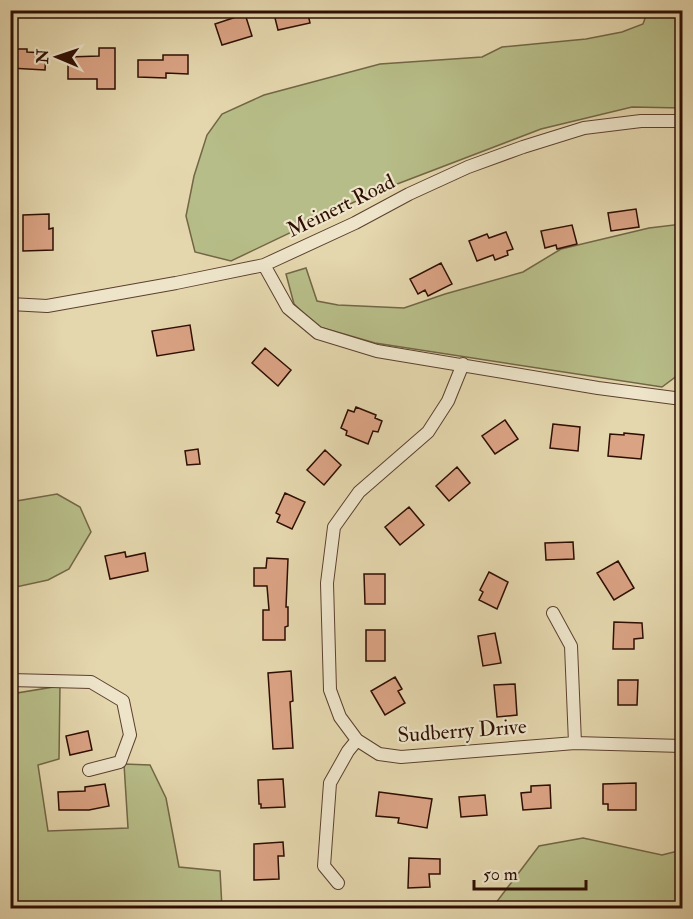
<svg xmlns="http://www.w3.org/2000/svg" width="693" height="919" font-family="'IM FELL Double Pica',serif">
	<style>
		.green { fill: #b7bd88; stroke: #726646; stroke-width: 1.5 }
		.building { fill: #daa384; stroke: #2e0e03; stroke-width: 1.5 }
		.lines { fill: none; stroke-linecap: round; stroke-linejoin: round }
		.minor-casing { stroke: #5c402e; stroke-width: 14 }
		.minor { stroke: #ede4ca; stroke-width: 12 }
		.labels { text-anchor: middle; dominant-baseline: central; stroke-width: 4.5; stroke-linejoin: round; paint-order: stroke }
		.street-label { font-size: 21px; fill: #2e0e03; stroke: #ede4ca }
	</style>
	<rect width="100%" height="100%" fill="#e4d6ad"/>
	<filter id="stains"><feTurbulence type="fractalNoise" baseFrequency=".00333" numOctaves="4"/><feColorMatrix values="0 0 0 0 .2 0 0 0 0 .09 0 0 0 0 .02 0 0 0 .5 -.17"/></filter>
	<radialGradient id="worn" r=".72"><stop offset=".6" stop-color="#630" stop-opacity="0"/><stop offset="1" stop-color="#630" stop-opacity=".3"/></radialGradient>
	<path class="green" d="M648,10l34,1v97l-50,-1 -91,22 -170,65 -140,67 -36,-9 -9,-36 8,-40 13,-41 15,-21 42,-19 116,-31 102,-7 20,-10 84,-8 36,-7 21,-8z
		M682,224v148l-20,15 -287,-44 -59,-17 -22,-22 -8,-30 20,-6 11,33 21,4 66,3 41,-14 78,-22 38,-23 88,-21z
		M57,494l23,13 11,25 -22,37 -21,11 -37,8v2v-88z
		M60,686l-1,73 -21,6 10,66 80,-3 -4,-64 26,1 16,33 13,69 41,4 2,37h-211v-214z
		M583,838l79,17 20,-5v58h-190l47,-62z"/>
	<path class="building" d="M273,10h34l3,13 -32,7z
		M245,14l7,22 -30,9 -7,-21z
		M99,48h16v41h-18v-10h-29v-22l31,-1z
		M10,49h17v3l19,1 -1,17 -35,-2z
		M163,55h25v19l-22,-1v5l-28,-1v-17h25z
		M636,209l3,18 -28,4 -3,-18z
		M49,214v15l4,-1v22l-30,1v-36z
		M572,225l5,19 -20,5 -1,-4 -11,3 -4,-17z
		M506,232l7,17 -6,2 1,4 -13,5 -2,-5 -16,6 -8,-20 18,-7 2,4z
		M441,263l11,21 -24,12 -3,-6 -7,4 -8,-15z
		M190,325l4,25 -37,6 -5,-25z
		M265,348l26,22 -13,16 -26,-23z
		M356,407l20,8 -1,3 7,3 -4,11 -5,-1 -5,13 -22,-9 1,-4 -6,-3 7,-18 6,2z
		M505,420l13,19 -23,15 -13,-18z
		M553,424l27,3 -2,24 -28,-3z
		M624,433l20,2 -3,24 -33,-3 2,-22 14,1z
		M198,449l2,15 -13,1 -2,-14z
		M325,450l16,15 -17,20 -17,-15z
		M457,467l13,16 -21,18 -13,-15z
		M285,493l20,9 -13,27 -15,-7 3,-7 -4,-2z
		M409,507l15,18 -24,20 -15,-18z
		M573,542l1,17 -28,1 -1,-17z
		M125,552l1,5 19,-4 3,18 -38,8 -5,-23z
		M267,558l21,1 -2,48h2v19l-3,1v13h-22v-30h6l-2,-24h-13v-18h12z
		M618,561l16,27 -20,12 -17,-27z
		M489,572l19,10 -11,27 -18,-9 4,-8 -3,-2z
		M364,574h21v30h-20z
		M614,622l28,1 1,15 -9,1v10h-21z
		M366,630h19v31h-19z
		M495,633l6,30 -18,3 -5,-30z
		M291,671l2,30 -3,1 3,46 -20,1 -5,-76z
		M395,677l7,12 -4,2 7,12 -20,12 -14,-24z
		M618,680h20l-1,25h-19z
		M515,684l2,31 -20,2 -3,-32z
		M88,731l4,19 -22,5 -4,-19z
		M283,779l2,28 -24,1v-4h-2l-1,-24z
		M636,783v27h-28v-6h-5v-20z
		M105,784l4,22 -20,4h-30l-1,-18 27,-1v-4z
		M550,785l1,23 -28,2 -2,-17 10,-1v-6z
		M379,792l53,7 -5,29 -29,-5 1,-5 -23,-2z
		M485,795l2,20 -26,2 -2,-20z
		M283,842l1,14h-6l1,23 -25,1v-36z
		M409,858l31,1v15h-11l1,13 -22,1z"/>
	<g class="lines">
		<defs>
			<path id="minor" d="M264,265l24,43 30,25 59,18 221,37 84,11
				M10,304l37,2 129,-23 88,-18 91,-42 54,-29 59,-27 55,-20 61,-19 57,-7h41
				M463,364l-15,37 -20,31 -69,60 -25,35 -7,56 3,107 10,27 17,23 22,14 22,3 174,-14 107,3
				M553,613l18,33 4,97
				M10,680l81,2 32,19 7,34 -10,27 -31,8
				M338,883l-14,-17 6,-83 18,-32 9,-11"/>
		</defs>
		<use href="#minor" class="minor-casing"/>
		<use href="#minor" class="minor"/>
	</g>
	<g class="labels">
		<g class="street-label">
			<text transform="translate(341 206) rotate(-26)">Meinert Road</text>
			<text transform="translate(462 731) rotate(-4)">Sudberry Drive</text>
		</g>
	</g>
	<rect width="693" height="919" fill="none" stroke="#e4d6ad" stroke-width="36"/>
	<rect x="12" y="12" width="669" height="895" fill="none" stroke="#2e0e03" stroke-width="3"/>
	<rect x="18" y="18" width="657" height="883" fill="none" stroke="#2e0e03" stroke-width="1.5"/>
	<g transform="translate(57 57) rotate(272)" stroke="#ede4ca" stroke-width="4.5" paint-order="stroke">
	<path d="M0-4.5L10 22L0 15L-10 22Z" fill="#2e0e03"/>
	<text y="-9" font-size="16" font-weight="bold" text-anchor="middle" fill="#2e0e03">N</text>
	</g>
	<path d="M474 880v9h112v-9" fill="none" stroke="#2e0e03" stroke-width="3"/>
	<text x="483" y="880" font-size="18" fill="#2e0e03" stroke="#ede4ca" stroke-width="4.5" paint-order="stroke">50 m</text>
	<rect width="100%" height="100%" filter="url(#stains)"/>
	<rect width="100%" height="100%" fill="url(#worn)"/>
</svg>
